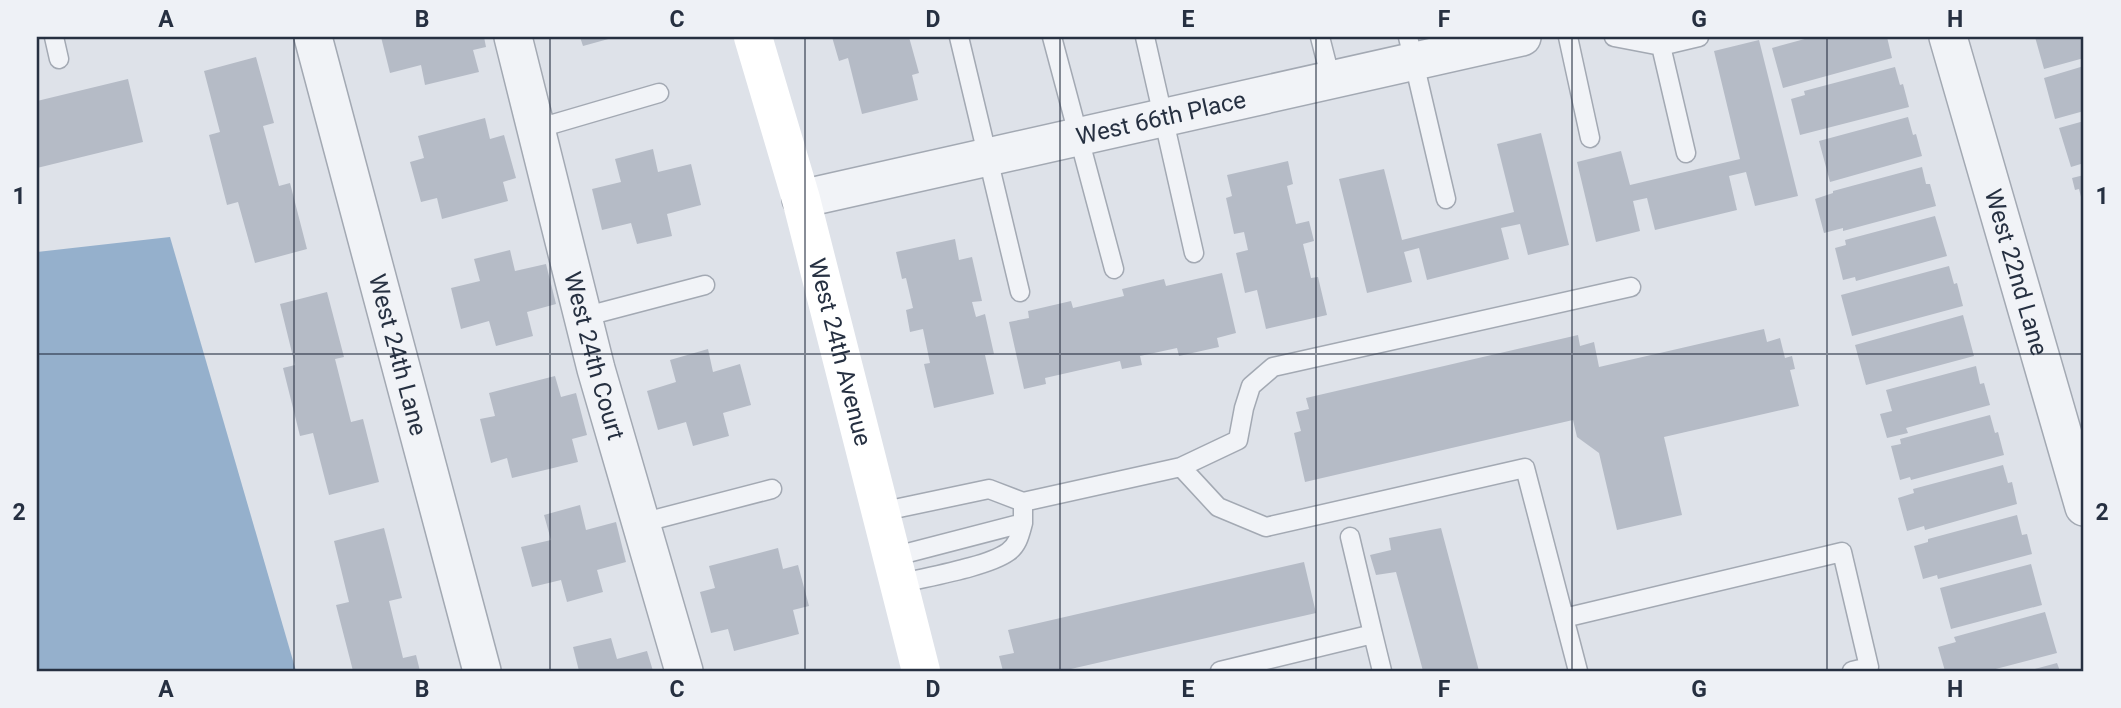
<svg xmlns="http://www.w3.org/2000/svg" width="2121" height="708" font-family="Roboto,sans-serif">
	<style>
		.water { fill: #95b0cc }
		.building { fill: #b5bbc6 }
		.lines { fill: none; stroke-linecap: round; stroke-linejoin: round }
		.lane-casing { stroke: #a3a9b3; stroke-width: 21 }
		.street-casing { stroke: #a3a9b3; stroke-width: 40 }
		.lane { stroke: #f1f3f7; stroke-width: 18 }
		.street { stroke: #f1f3f7; stroke-width: 37 }
		.secondary { stroke: #fff; stroke-width: 38 }
		.grid { fill: none; stroke: #263041; stroke-width: 2; stroke-opacity: 0.55 }
		.labels { text-anchor: middle; dominant-baseline: central; stroke-width: 7; stroke-linejoin: round; paint-order: stroke }
		.street-label { font-size: 24px; fill: #263041; stroke: #eef1f6 }
		.neatline { fill: none; stroke: #263041; stroke-width: 2.5 }
		.grid-label { font-size: 23px; text-anchor: middle; font-weight: bold; fill: #263041 }
	</style>
	<rect width="100%" height="100%" fill="#dee2e9"/>
	<path class="water" d="M170,237l126,434h-259v-419z"/>
	<path class="building" d="M381,37h103l2,10 -13,3 6,22 -54,13 -4,-20 -31,8z
		M580,37h32v1l-29,8z
		M832,37h69v1l8,-1 10,36 -7,2 6,25 -56,14 -14,-56 -9,3z
		M1812,37h75l5,21 -109,30 -11,-40z
		M2035,37h49v21l-40,11z
		M1759,40l39,156 -43,10 -9,-34 -17,4 8,34 -82,20 -8,-32 -14,3 7,30 -44,11 -19,-80 44,-11 9,34 110,-26 -26,-108z
		M256,57l18,66 -11,3 16,60 11,-3 17,66 -52,14 -17,-61 -11,3 -18,-70 11,-3 -16,-61z
		M2084,66v45l-29,8 -11,-41z
		M1895,67l5,18 3,-1 6,23 -109,28 -9,-36 14,-4 -1,-4z
		M128,79l15,63 -106,26v-67z
		M1908,117l5,18 3,-1 6,22 -92,26 -11,-41z
		M485,118l5,21 14,-4 12,43 -13,4 5,19 -66,18 -5,-21 -16,4 -11,-40 14,-4 -6,-22z
		M2084,121v42l-13,4 -12,-39z
		M1541,133l28,112 -41,10 -8,-31 -19,4 8,31 -82,21 -8,-32 -15,4 8,30 -45,11 -28,-114 45,-10 18,71 112,-28 -17,-68z
		M653,149l5,23 33,-8 10,41 -34,9 5,22 -35,8 -6,-21 -29,7 -10,-41 29,-7 -6,-23z
		M1288,161l5,23 -6,2 9,38 13,-3 5,20 -11,3 8,34 7,-1 9,38 -61,14 -9,-39 -12,3 -9,-40 12,-3 -4,-18 -10,2 -8,-36 6,-2 -5,-21z
		M1922,167l4,17h4l6,22 -93,25v-3l-19,5 -9,-34 18,-6v-2z
		M2084,175v30h-1l-4,-16 -4,1 -3,-12z
		M1935,216l12,40 -91,25 -1,-4 -12,3 -8,-32 11,-3 -1,-5z
		M955,239l4,21 13,-3 10,44 -10,1 4,15 9,-3 9,40 -9,1 9,39 -60,14 -10,-44 6,-1 -7,-34 -13,3 -4,-22 7,-2 -7,-30 -4,1 -6,-27z
		M510,250l5,21 31,-7 10,40 -29,8 6,24 -37,10 -7,-25 -28,8 -10,-41 29,-7 -6,-22z
		M1949,266l5,18 3,-1 6,23 -111,30 -11,-41z
		M1222,273l14,60 -19,5 2,9 -40,9 -2,-8 -37,8 2,9 -20,4 -2,-8 -75,17 1,6 -22,5 -15,-67 20,-4 -1,-7 43,-10 2,7 51,-12 -2,-7 42,-10 2,7z
		M327,292l17,65 -9,2 16,63 12,-3 16,63 -50,13 -16,-62 -13,3 -17,-68 12,-3 -15,-61z
		M1963,315l11,41 -108,29 -11,-40z
		M1764,329l3,13 13,-4 5,20 7,-2 3,13 -5,1 9,36 -135,31 18,78 -65,15 -18,-77 -22,-16 -4,-17 -268,62 -11,-49 7,-2 -5,-19 13,-3 -3,-11 272,-63 2,11 14,-4 5,25z
		M708,349l5,23 27,-8 11,41 -28,8 6,23 -36,10 -7,-24 -28,8 -11,-39 29,-9 -6,-22z
		M1976,366l4,18 4,-1 6,22 -84,23 2,5 -21,5 -7,-24 12,-3 -6,-21z
		M555,376l6,21 15,-4 11,42 -15,4 6,23 -66,16 -5,-20 -16,5 -11,-44 15,-3 -6,-23z
		M1990,415l5,18 3,-1 6,23 -93,25 -1,-3 -10,3 -9,-34 10,-2 -1,-5z
		M2003,465l5,18 4,-1 5,22 -92,26 -1,-4 -17,5 -9,-33 16,-5 -1,-4z
		M580,505l6,25 30,-8 10,40 -29,8 6,22 -36,10 -6,-22 -29,7 -11,-40 30,-7 -7,-25z
		M2017,515l5,20 5,-1 5,20 -94,25 -1,-4 -14,4 -9,-33 14,-4v-3z
		M384,528l18,70 -13,3 14,57 13,-3 4,16h-67l-17,-66 13,-3 -15,-61z
		M1441,528l38,143h-56l-27,-99 -20,3 -6,-20 21,-5 -2,-12z
		M778,548l5,21 15,-4 11,41 -16,4 6,24 -65,17 -6,-22 -17,4 -11,-41 15,-4 -6,-22z
		M1304,562l12,51 -254,58h-59l-4,-15 15,-3 -6,-23z
		M2031,564l11,41 -91,24 -11,-41z
		M2045,612l12,41 -69,18h-43l-7,-24 18,-5 -2,-5z
		M611,638l6,21 30,-8 6,20h-74l-6,-24z
		M2057,663l3,8h-29v-1z"/>
	<g class="lines">
		<defs>
			<path id="lane" d="M54,37l5,22
				M959,37l61,255
				M1052,37l62,232
				M1145,37l49,216
				M1320,37l11,43
				M1408,37l38,162
				M1568,37l22,101
				M1614,37l47,9 25,107
				M1661,46l38,-9
				M536,129l123,-36
				M583,317l122,-32
				M1181,467l57,-27 6,-32 7,-22 22,-19 358,-80
				M1023,502l158,-35 37,40 48,20 259,-59 53,203
				M880,512l109,-23 34,13v21l-131,34
				M641,523l131,-34
				M1350,537l23,97
				M899,584c27,-7 88,-17 109,-32 10,-7 12,-18 15,-29
				M1564,618l278,-66 27,115 -17,4
				M1220,671l153,-37 9,37"/>
			<g id="street">
				<path id="s1" d="M313,37l169,634"/>
				<path id="s2" d="M513,37l83,332 88,302"/>
				<path id="s3" d="M1948,37l136,470"/>
				<path id="s4" d="M801,199l721,-162"/>
			</g>
		</defs>
		<use href="#lane" class="lane-casing"/>
		<use href="#street" class="street-casing"/>
		<use href="#lane" class="lane"/>
		<use href="#street" class="street"/>
		<path class="secondary" id="s5" d="M753,37l48,162 120,472"/>
	</g>
	<path class="grid" d="M294,37v634M550,37v634M805,37v634M1060,37v634M1316,37v634M1572,37v634M1827,37v634M37,354h2047"/>
	<g class="labels">
		<g class="street-label">
			<text stroke="none"><textPath href="#s4" startOffset="369">West 66th Place</textPath></text>
			<text stroke="none"><textPath href="#s3" startOffset="245">West 22nd Lane</textPath></text>
			<text stroke="none"><textPath href="#s5" startOffset="327">West 24th Avenue</textPath></text>
			<text stroke="none"><textPath href="#s1" startOffset="329">West 24th Lane</textPath></text>
			<text stroke="none"><textPath href="#s2" startOffset="329">West 24th Court</textPath></text>
		</g>
	</g>
	<rect width="2121" height="708" fill="none" stroke="#eef1f6" stroke-width="77"/>
	<rect x="38" y="38" width="2044" height="632" class="neatline"/>
	<g class="grid-label">
		<text x="166" y="27">A</text>
		<text x="422" y="27">B</text>
		<text x="677" y="27">C</text>
		<text x="933" y="27">D</text>
		<text x="1188" y="27">E</text>
		<text x="1444" y="27">F</text>
		<text x="1699" y="27">G</text>
		<text x="1955" y="27">H</text>
		<text x="19" y="204">1</text>
		<text x="2102" y="204">1</text>
		<text x="19" y="520">2</text>
		<text x="2102" y="520">2</text>
		<text x="166" y="697">A</text>
		<text x="422" y="697">B</text>
		<text x="677" y="697">C</text>
		<text x="933" y="697">D</text>
		<text x="1188" y="697">E</text>
		<text x="1444" y="697">F</text>
		<text x="1699" y="697">G</text>
		<text x="1955" y="697">H</text>
	</g>
</svg>
